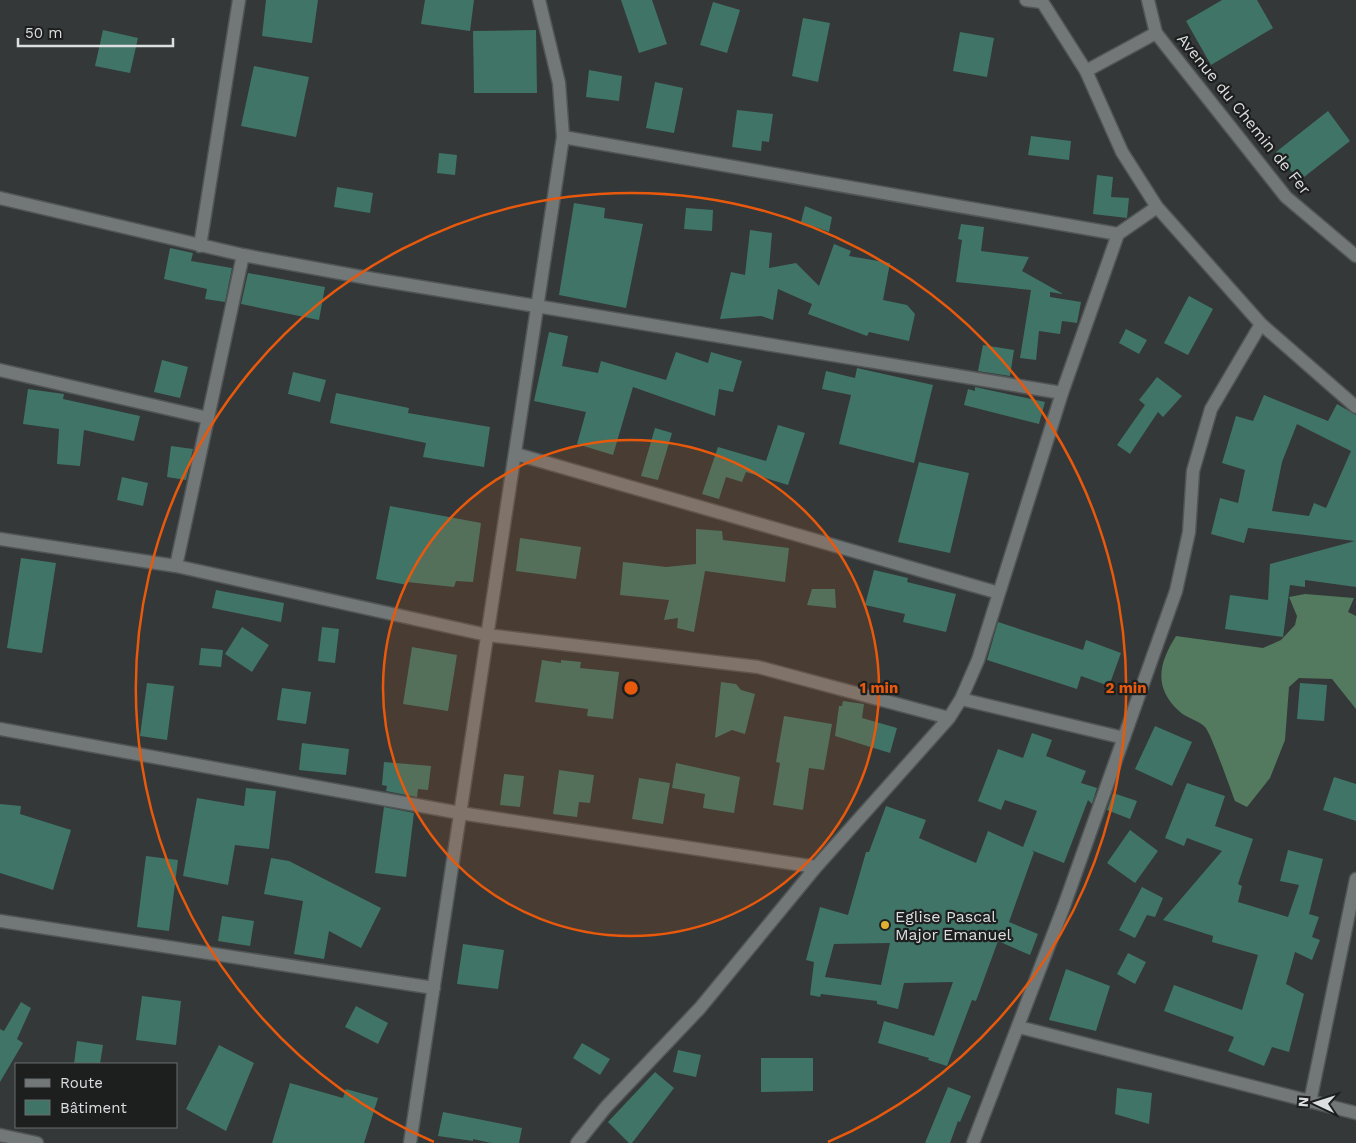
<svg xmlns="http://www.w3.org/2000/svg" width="1356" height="1143" font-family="'Work Sans',sans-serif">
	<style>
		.forest { fill: #537a5f }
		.building { fill: #407467; fill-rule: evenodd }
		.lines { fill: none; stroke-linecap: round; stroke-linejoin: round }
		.minor-casing { stroke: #515555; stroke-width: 15 }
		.minor { stroke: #727777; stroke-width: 12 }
		.ring { fill: none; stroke: #e8590c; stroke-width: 2.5 }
		.poi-dot { fill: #deb133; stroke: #1d1f1f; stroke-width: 2 }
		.labels { text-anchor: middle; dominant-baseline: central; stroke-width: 4.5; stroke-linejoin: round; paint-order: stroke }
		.street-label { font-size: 16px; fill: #dcdfdf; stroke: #1d1f1f }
		.poi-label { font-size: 16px; fill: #dcdfdf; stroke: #1d1f1f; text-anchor: start }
		.centre { fill: #e8590c; stroke: #1d1f1f; stroke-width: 2.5 }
		.ring-label { font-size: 15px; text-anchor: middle; font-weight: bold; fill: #e8590c; stroke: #1d1f1f; stroke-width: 4.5; stroke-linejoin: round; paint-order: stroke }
	</style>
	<rect width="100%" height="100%" fill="#343839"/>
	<path class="forest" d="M1305,594l49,4 -6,14 8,4v93l-24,-30 -33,-1 -10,9 -4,53 -15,38 -23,29 -12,-6c-5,-13 -24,-68 -30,-74 -7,-7 -19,-9 -26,-16 -26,-24 -20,-48 -3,-75l87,12 18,-8 14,-15 2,-9 -8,-19z"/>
	<path class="building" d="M266,0h52l-6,43 -50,-7z
		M425,0h49l-4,31 -49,-7z
		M621,0h31l15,44 -28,9z
		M1222,0h35l16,28 -62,37 -25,-44z
		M713,2l27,8 -13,43 -27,-8z
		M803,18l27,5 -12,59 -26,-6z
		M103,30l35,8 -8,35 -35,-7z
		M536,30l1,63h-63l-1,-62z
		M960,32l34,6 -7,39 -34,-6z
		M254,66l55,11 -13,60 -55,-11z
		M589,70l33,6 -3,25 -33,-4z
		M655,82l28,6 -9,45 -28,-5z
		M737,110l36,4 -4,28 -7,-1 -1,10 -29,-4z
		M1328,111l22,30 -51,40 -23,-29z
		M1031,136l40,5 -2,19 -41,-5z
		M439,153l18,2 -2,20 -18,-2z
		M1097,175l16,2 -2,20 18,1 -2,20 -34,-4z
		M337,187l36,6 -3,20 -36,-6z
		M574,203l31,5 -1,10 39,6 -17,84 -67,-13z
		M805,206l27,11 -3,15 -28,-10z
		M686,208l27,2 -1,21 -28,-2z
		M961,224l23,3 -3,24 48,6 -7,14 41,23 -13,-2v5l31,5 -4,21 -15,-2 -2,13 -21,-3 -3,29 -16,-2 11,-68 -75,-8 6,-42 -4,-1z
		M750,230l22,3 -3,35 27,-5 23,23 15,-42 17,7 -2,5 41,7 -7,37 24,5 8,9 -6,27 -40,-9 -2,4 -59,-22 4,-10 -34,-15 -5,31 -12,-4 -41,3 11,-47 14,3z
		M170,248l23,5 -2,8 41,7 -7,34 -20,-3 2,-10 -43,-10z
		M248,273l77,14 -6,33 -78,-16z
		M1189,296l24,13 -25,46 -24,-12z
		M1126,329l21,11 -8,14 -20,-11z
		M549,332l19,4 -6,30 36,7 3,-12 65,19 10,-28 32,11 3,-11 31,9 -9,31 -14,-3 -4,27 -82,-29 -20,68 -36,-11 9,-32 -52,-11z
		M983,345l31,5 -4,26 -32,-5z
		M162,360l26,7 -8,31 -26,-6z
		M857,368l76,17 -19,78 -75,-19 12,-49 -29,-6 4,-18 29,7z
		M293,372l33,8 -6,22 -32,-8z
		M1157,377l25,19 -19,21 -5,-5 -28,42 -13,-9 28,-40 -6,-5z
		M975,387l70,15 -6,22 -75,-19 4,-16 7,2z
		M28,389l36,5 -1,5 77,17 -6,25 -50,-11 -4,36 -23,-2 2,-35 -36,-5z
		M336,393l73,15 -1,5 82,14 -6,40 -61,-10 3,-14 -96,-20z
		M1264,395l64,26 9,-17 19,11v172l-51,-7v7l-15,-2 -7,52 -58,-8 5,-34 38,5 2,-36 85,-23 -107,-13 -4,15 -33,-9 9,-36 18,5 7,-33 -23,-7 14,-47 17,5zM1297,424l54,27 -25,57 -12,-5 -5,13 -37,-5 10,-49z
		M778,425l27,8 -17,52 -42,-13 -4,10 -16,-5 -7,22 -17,-5 16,-47 48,14z
		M655,428l17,5 -14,47 -17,-4z
		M171,446l22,3 -7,31 -19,-3z
		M919,462l50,11 -19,80 -52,-11z
		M122,477l26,6 -5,23 -26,-6z
		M390,506l91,17 -8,59 -17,-1 -2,6 -47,-5v3l-31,-6z
		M696,529l26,2 1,9 66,8 -4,34 -80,-11 -11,61 -17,-4 1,-10 -14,2 5,-20 -49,-5 3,-33 43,5 30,-3z
		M520,538l61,9 -5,32 -60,-8z
		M21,558l35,5 -14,90 -35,-5z
		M874,570l34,8 -1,4 49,12 -10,38 -43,-10 2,-8 -40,-9z
		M812,589h23l1,19 -29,-3z
		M216,590l68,13 -3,19 -69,-14z
		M998,622l85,28 3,-10 35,13 -12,33 -28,-10 -4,13 -90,-29z
		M242,627l27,18 -17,27 -27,-18z
		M322,627l17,2 -4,34 -17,-2z
		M412,647l45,8 -9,56 -45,-7z
		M201,648l22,2 -2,17 -22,-2z
		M542,660l19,3v-3l20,2 -1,6 39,4 -6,47 -26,-3 1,-7 -53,-7z
		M721,682l15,2 5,6 14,4 -10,40 -13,-4 -17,8z
		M147,683l27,3 -7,54 -27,-4z
		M1300,683l27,2 -3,36 -27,-2z
		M282,688l29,4 -5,32 -29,-4z
		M843,701l21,3 -2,14 35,10 -7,25 -55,-17 4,-30h3z
		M784,716l48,8 -8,46 -15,-2 -6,42 -30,-5 7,-42 -4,-1z
		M1155,726l37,16 -20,44 -37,-17z
		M1032,733l20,7 -6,16 40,15 -5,12 16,5 -5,16 -4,-4 -24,63 -33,-13 3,2 -25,70 29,12 -8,21 -32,-14 -22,60 -4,-1 -25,66 -19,-6 1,-2 -51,-15 6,-22 50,15 19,-54 -49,1 -6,26 -21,-5v-3l-56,-7 -1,3 -10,-2 4,-33 -8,-2 14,-53 28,8 18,-63h3l17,-46 40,14 -7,18 57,25 12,-32 35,16 14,-36 -32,-11 -4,10 -23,-9 20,-52 25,9zM890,943l-9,42 -56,-8 9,-33z
		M302,743l47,6 -3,26 -47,-5z
		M384,762l47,4 -3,24 -10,-1 -1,8 -31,-6 1,-5 -5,-1z
		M676,763l64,14 -6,36 -31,-5 2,-14 -33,-6z
		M559,770l35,5 -4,28 -11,-1 -2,15 -24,-3z
		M504,774l20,2 -4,31 -20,-2z
		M1334,777l22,7v37l-33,-11z
		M639,778l31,5 -7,41 -31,-5z
		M1187,783l38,13 -10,30 38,13 -15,45 4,2 -4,16 50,15 11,-32 -19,-4 8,-31 35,9 -14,55 10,3 -7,20 8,3 -8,20 -17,-8 -9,32 18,10 -15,58 -17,-5 -8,19 -36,-15 6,-14 -70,-26 10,-26 68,25 16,-55 -46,-13 1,-6 -50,-16 59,-69 -35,-13 -3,8 -19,-8z
		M246,788l30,3 -7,58 -34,-4 -7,40 -45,-9 14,-78 47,8z
		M1113,793l24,8 -7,18 -23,-9z
		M0,804l21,2 -1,8 51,16 -18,60 -53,-17z
		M384,807l30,6 -8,64 -31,-4z
		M1130,830l28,21 -23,32 -28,-20z
		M146,856l32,4 -9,71 -32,-4z
		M271,858l18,3 92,47 -20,40 -32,-17 -5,28 -30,-5 9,-53 -39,-7z
		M1142,887l21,11 -8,19 -8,-2 -12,23 -16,-8z
		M222,916l32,5 -4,25 -32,-5z
		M463,944l41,6 -6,39 -41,-5z
		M1128,953l18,9 -11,22 -18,-10z
		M1066,969l44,17 -14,45 -47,-11z
		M142,996l39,5 -5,44 -40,-5z
		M21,1002l10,6 -14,31 6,4 -23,39v-53l4,2z
		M356,1006l32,17 -10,21 -33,-17z
		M77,1041l26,4 -3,19h-26z
		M582,1043l28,16 -10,16 -27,-17z
		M219,1045l35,18 -28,68 -40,-22z
		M678,1050l23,5 -5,22 -23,-5z
		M761,1058h52v33l-52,1z
		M655,1072l19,16 -42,55h-3l-21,-21z
		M290,1083l53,15 3,-9 32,9 -14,45h-92z
		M948,1087l23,9 -11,26 -2,-1 -8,22h-25z
		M1117,1088l35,5 -3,31 -34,-10z
		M443,1112l79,16 -3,15h-28l-18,-4v2l-35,-5z"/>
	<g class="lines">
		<defs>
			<path id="minor" d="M1026,0l16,2
				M1041,0l45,71 36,81 35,55 104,117 95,83
				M1148,0l8,33 130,164 70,59
				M1086,71l70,-38
				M563,137l555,97
				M0,198l243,57 130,24 689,114
				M200,246l39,-246
				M0,370l208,48
				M516,454l483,139
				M0,539l176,27 311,69 271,32 191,51
				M176,566l67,-311
				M961,699l163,39
				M0,729l460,84 356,54
				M0,921l434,67
				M1019,1027l337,86
				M1310,1102l46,-223
				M0,1135l37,8
				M410,1143l153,-1006 -4,-54 -20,-83
				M577,1143l29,-36 94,-99 116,-141 133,-149 12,-19 17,-39 84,-267 56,-159 39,-27
				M973,1143l91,-237 112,-315 13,-59 4,-61 18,-62 50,-85"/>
		</defs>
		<use href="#minor" class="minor-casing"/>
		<use href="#minor" class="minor"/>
	</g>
	<circle cx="631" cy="688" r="248" fill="#e8590c" fill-opacity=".12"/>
	<g class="ring">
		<circle cx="631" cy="688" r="248"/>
		<path d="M434 1142A495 495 0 1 1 828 1142"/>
	</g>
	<circle class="poi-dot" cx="885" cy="925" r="5"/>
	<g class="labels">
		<g class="street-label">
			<text transform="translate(1244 114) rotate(51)">Avenue du Chemin de Fer</text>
		</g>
		<g class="poi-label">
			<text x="895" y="916">Eglise Pascal<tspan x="895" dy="18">Major Emanuel</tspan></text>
		</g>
	</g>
	<circle cx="631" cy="688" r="8" class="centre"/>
	<g class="ring-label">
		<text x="879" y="693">1 min</text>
		<text x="1126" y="693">2 min</text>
	</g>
	<rect x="15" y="1063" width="162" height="65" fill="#1d1f1f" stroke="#696c6c"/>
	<rect x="25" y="1079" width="25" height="8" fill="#727777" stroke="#696c6c"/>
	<text x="60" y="1088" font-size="15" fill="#dcdfdf">Route</text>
	<rect x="25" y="1100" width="25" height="15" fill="#407467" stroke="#696c6c"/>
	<text x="60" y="1113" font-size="15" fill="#dcdfdf">Bâtiment</text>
	<g transform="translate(1316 1103) rotate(274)" stroke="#1d1f1f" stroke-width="4" paint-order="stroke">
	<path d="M0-4L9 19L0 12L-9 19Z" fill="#dcdfdf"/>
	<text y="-8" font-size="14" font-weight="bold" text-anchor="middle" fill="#dcdfdf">N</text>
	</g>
	<path d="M18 38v8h155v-8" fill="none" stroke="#dcdfdf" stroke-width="2.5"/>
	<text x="25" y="38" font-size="15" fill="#dcdfdf" stroke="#1d1f1f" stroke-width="4" paint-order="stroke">50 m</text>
</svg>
